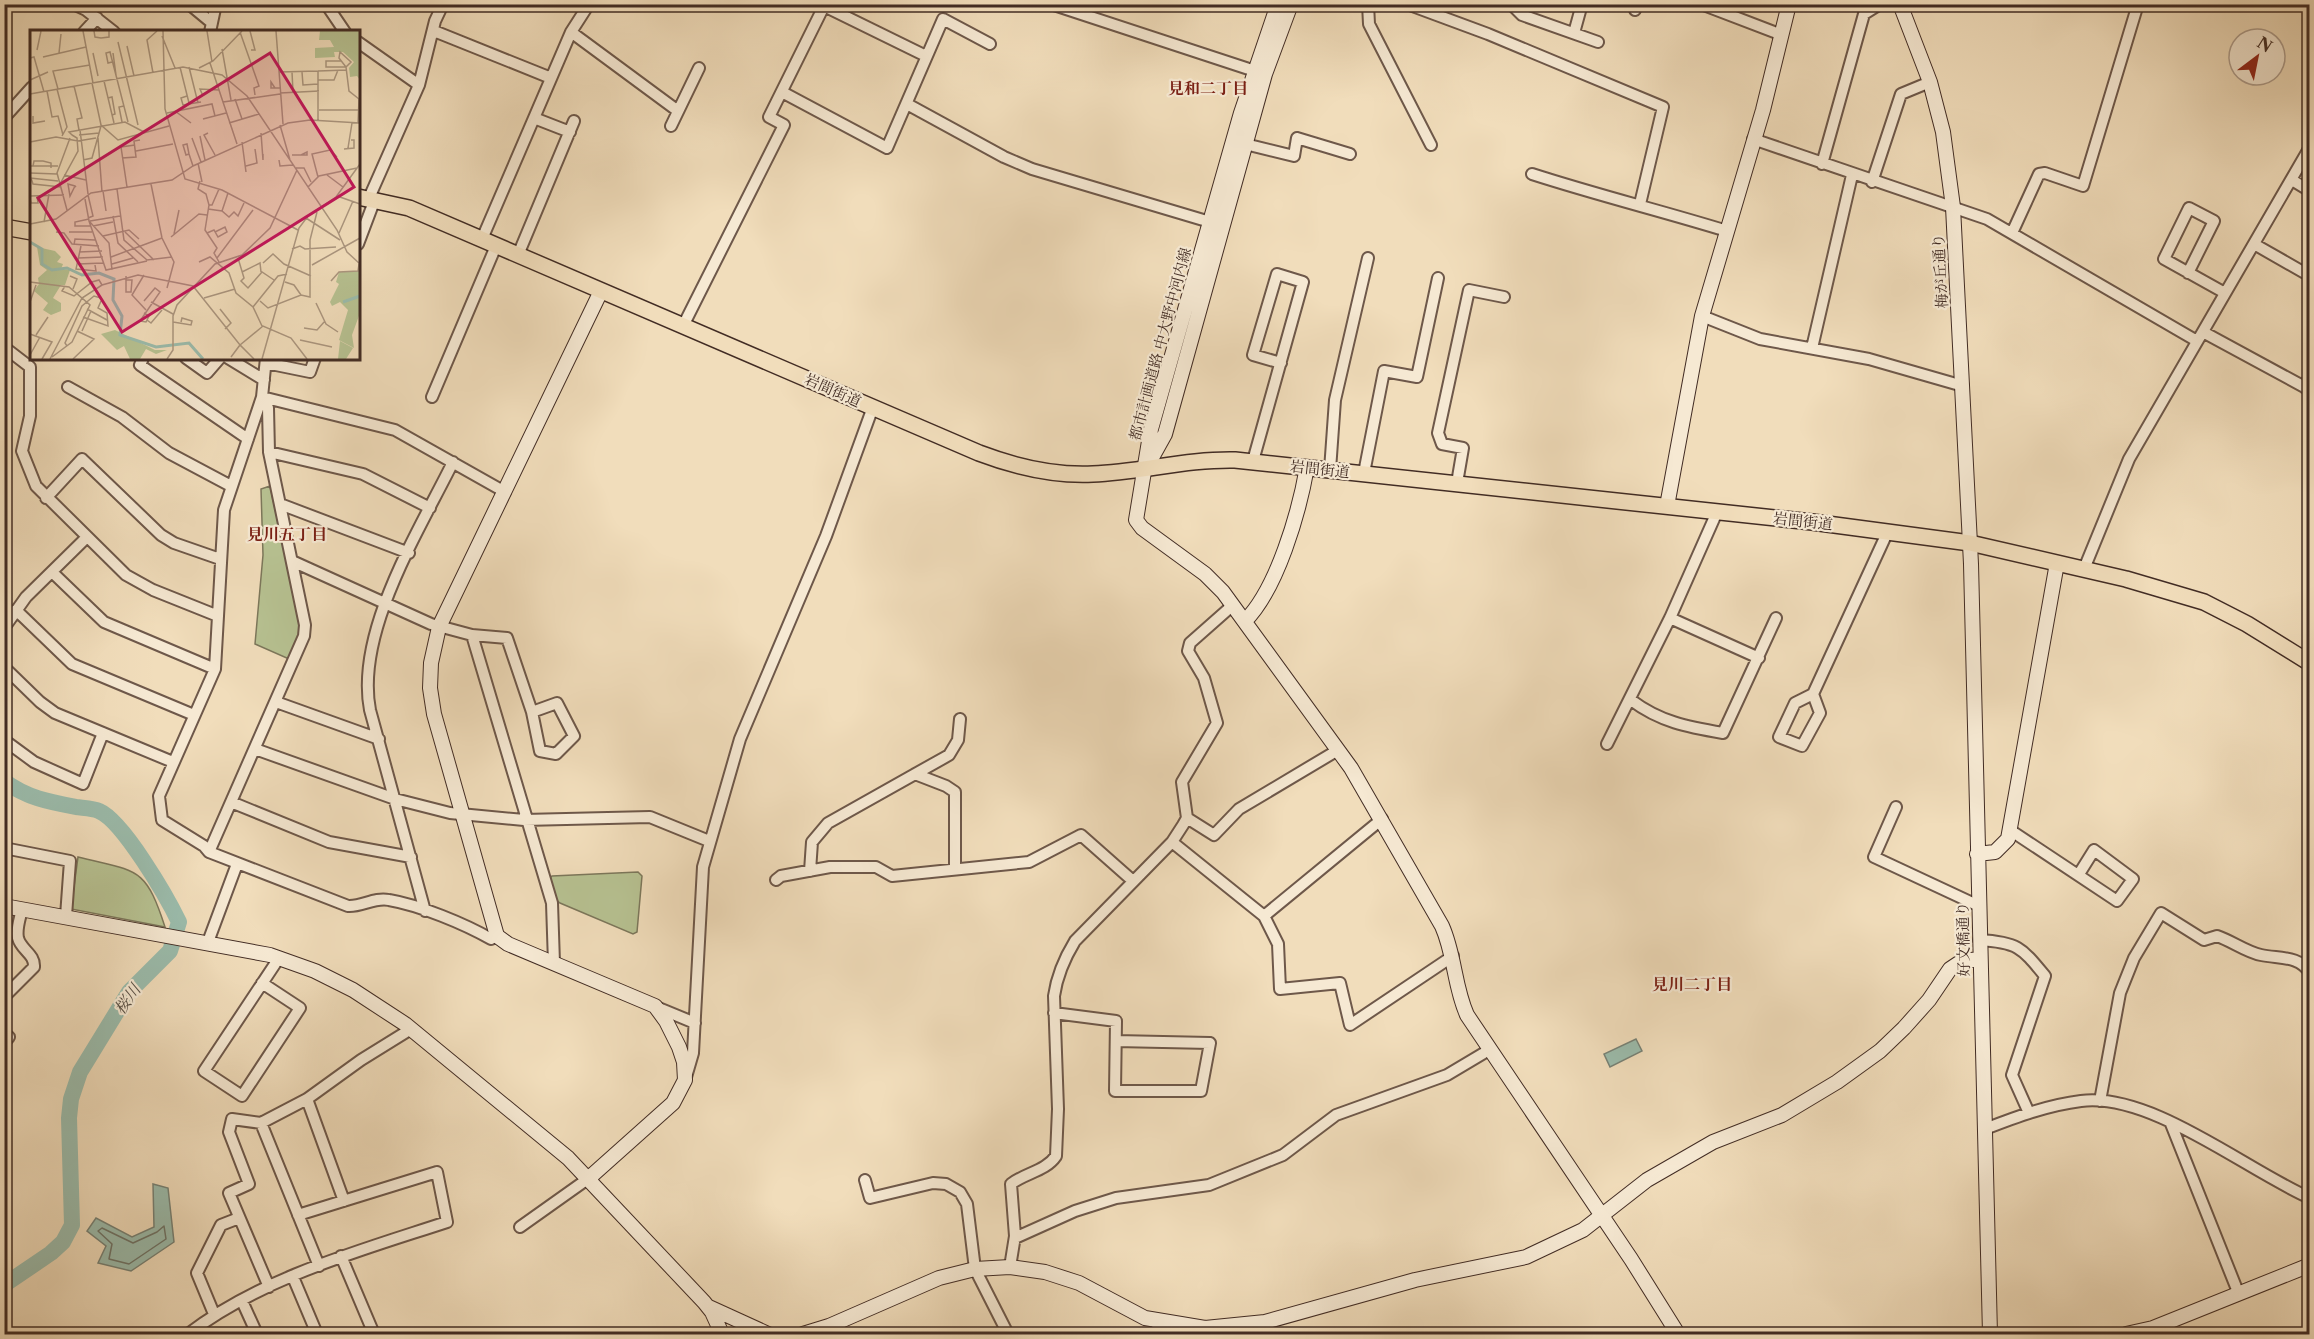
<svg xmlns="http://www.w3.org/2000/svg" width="2314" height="1339" font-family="'Libre Caslon Text','Noto Serif JP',serif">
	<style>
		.green { fill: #b7c292; stroke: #7c775b; stroke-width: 1.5 }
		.water { fill: #9bbcac; stroke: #778276; stroke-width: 1.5 }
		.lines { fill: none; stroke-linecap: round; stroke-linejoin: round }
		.shore { stroke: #6e7468; stroke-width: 1.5 }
		.river { stroke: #9bbcac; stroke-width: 16 }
		.street-casing { stroke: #6e584a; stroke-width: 14 }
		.secondary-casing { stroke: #422c24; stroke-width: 16 }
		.primary-casing { stroke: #422c24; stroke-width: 18 }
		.street { stroke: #f6e9d3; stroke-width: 10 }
		.secondary { stroke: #f6e9d3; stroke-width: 14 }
		.primary { stroke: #f1ddbb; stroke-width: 15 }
		.labels { text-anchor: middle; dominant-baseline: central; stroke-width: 4.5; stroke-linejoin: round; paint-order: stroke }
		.street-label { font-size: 15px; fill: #422c24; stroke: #f6e9d3 }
		.neighbourhood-label { font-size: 16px; font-weight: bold; fill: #7a1f14; stroke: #f6e9d3 }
		.water-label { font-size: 16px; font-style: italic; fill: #585046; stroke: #f6e9d3 }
		.inset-river { fill: none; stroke: #9bbcac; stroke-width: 3 }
		.inset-road { fill: none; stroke: #ab967f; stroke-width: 1.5 }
		.view { fill: #c2185b; fill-opacity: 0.15; stroke: #c2185b; stroke-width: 3 }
		.inset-edge { fill: none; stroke: #422c24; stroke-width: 3 }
	</style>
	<rect width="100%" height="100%" fill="#f1ddbb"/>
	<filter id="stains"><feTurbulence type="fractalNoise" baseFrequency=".00333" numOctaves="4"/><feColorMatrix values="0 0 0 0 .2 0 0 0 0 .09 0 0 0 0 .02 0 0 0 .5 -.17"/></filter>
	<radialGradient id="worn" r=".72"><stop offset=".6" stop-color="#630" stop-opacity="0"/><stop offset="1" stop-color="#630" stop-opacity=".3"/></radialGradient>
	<path class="green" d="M270,486l30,137 -1,11 -10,25 -34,-15 8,-89 -2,-66z
		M78,857c59,15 67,8 87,70l-94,-18z
		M638,872l4,4 -5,56 -4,2 -73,-31 -5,-4 -6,-20 3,-3z"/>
	<path class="water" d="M1636,1039l6,12 -32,16 -6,-13z
		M153,1184l15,4 6,54 -43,29 -33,-8 8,-17 -19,-15 9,-13 36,19 22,-10z"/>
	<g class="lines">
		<path class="shore" d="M164,1226l2,13 -37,25 -20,-5 3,-15 -14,-13 4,-3 31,15 24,-11z"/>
		<path class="river" d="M4,781c23,17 45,21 72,26 7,1 17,1 23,4 24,10 68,86 80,111l-9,29 -41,41 -49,80 -9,27 -2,19 3,107 -9,17 -12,11 -47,32"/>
		<defs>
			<path id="street" d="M73,4l13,6 28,22
				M189,4l23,19
				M326,4l19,28
				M1051,4l210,69
				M1368,4l1,20 62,121
				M1407,4l81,30 175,73 -23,97
				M1511,4l11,11 76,27
				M1634,4l1,6
				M1701,4l81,31
				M434,31l117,47
				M84,32l13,-14
				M210,32l6,-28
				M571,32l107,79
				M1574,33l8,-29
				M358,42l61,43
				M782,92l105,56 56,-129 47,25
				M907,104l97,53 28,12 178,53
				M4,118l28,-31
				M534,118l36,14
				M671,126l28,-58
				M1753,139l234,80 210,122
				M1245,144l49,12 3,-18 53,16
				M1822,164l42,-150 16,-10
				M1532,174c65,21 130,37 195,57
				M2292,180l18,11
				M1872,182l29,-88 29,-12
				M369,198l50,-113 16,-64 8,-17
				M2012,233l27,-59 6,-1 38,13 55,-182
				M482,239l89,-207 18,-28
				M358,244l17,-45
				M2254,244l56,32
				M518,255l56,-134
				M2188,273l26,-52 -25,-13 -25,51 61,34
				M1702,316l58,23 109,20 94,27
				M683,326l101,-201 -15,-8 55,-111 102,50
				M2203,332l107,58
				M4,347l26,20v49l-8,35 14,35 90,89 27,15 65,26
				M1812,348l40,-173
				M143,358l-3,7 108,74
				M186,358l21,15 13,-15
				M228,358l36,22
				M266,358l-4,39 -38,113 -9,159 -56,127 3,24 42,26 5,6 139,54c14,1 26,-9 41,-6 30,5 76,24 102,39l6,-3
				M266,363l44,9 5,-14
				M68,387l54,30 47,36 62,33
				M2304,387l6,-11
				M262,397l133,33 110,62
				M432,397l64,-151
				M269,452l94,22 67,34
				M1253,461l50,-179 -26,-8 -24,81 28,8
				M1330,470l5,-70 33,-142
				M1364,473l20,-102 33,6 21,-99
				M1457,483l6,-35 -21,-4 -4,-11 31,-143 35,7
				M46,498l36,-39 79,76 13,8 46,16
				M280,504l129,49
				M292,561l139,63 41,11 35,3 25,74 8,39 16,3 18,-18 -17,-33 -25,9
				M2084,569l45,-110 181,-312
				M52,572l52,50 111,47
				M16,610l56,54 122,51
				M1670,618l89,40
				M4,628l22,-31 60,-59
				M472,635l80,268 2,60
				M4,667l36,35 15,11 118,49
				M1813,694l7,19 -18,33 -23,-9 16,-34 18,-9 75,-163
				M1631,700c29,22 57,27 92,33l53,-115
				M276,702l103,37
				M4,740l30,22 49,22 20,-51
				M1607,744l63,-126 47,-106
				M255,749l140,50 55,14 74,7 126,-3 59,24
				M915,774l31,12 9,6v77
				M231,802l98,40 82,15
				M1896,807l-22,50 105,49
				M1187,818l27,17 25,-26 99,-59
				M2010,830l107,71 16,-22 -39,-29 -15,24
				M1172,842l92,74 14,28 2,45 60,-6 10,42 103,-69
				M4,848l66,13 -4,55
				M209,852l95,-216 1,-11 -36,-173 -1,-44 -6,-11
				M810,871l2,-29 16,-19 121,-68 9,-15 2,-21
				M776,880l5,-4 49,-9h46l16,9 137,-14 52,-27 52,46
				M425,911l-55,-201c-15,-78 49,-179 83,-248
				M1264,916l118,-97
				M1979,940c39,2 43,8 66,36l-33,99 17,38
				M208,942l29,-78
				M262,983l38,25 -58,88 -38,-25 75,-113
				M4,997l30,-30c1,-13 -13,-17 -16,-29 -2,-10 2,-19 4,-29
				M656,1007l39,16
				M1054,1013l62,8 -1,70h86l9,-48 -94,-2
				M4,1033l5,4 -5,6
				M686,1077l7,-24 10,-186 37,-128 86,-203 47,-129
				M307,1099l37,102
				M2100,1101l20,-108 14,-35 27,-45 43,27 13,-4c15,5 29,16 44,19 18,4 38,0 49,18
				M261,1123l58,143
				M2171,1124l67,168
				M1985,1129c31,-12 63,-24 96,-28 70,-9 165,69 229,97
				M865,1180l5,18 63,-15 13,1 14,8 7,12 8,65 33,65
				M520,1227l69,-49
				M1015,1238l60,-27 41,-13 93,-13 74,-30 53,-40 111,-40 42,-25
				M341,1256l33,78
				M1010,1267l5,-31 -4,-52c14,-11 35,-13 45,-28l2,-47 -4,-113c3,-21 10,-37 21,-55l97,-99 11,-17 4,-7 -5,-36 35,-59 -13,-45 -16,-27 2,-8 43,-38
				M293,1277l24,57
				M269,1287l-40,-94 20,-9 -20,-52 3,-13 29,4 46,-24 54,-39 50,-31
				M242,1301l15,33
				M214,1314l-17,-41 24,-48 18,-7
				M188,1334c75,-57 171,-83 259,-112l-10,-50 -139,43
				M1153,1334l9,-12"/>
			<path id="secondary" d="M1278,4l-37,109 -90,316 -15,91 6,8 63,46 18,18 128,176 91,158c13,29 12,60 25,89l164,244 47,75
				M1900,4l30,78 13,50 10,75 18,357 19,770
				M1150,461l15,-27 100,-360 26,-70
				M1667,506l35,-190 61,-206 26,-106
				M1245,621c32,-32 54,-108 62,-154
				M1977,854l18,-2 13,-13 49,-276
				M4,906l266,49 45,16 38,19 52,34 163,134 136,144 8,10 10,22
				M589,1178l84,-75 12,-23 -1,-18 -5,-15 -13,-26 -11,-15 -147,-62 -11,-8 -63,-222 -4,-26 1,-25 8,-36 162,-336
				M709,1307l59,27
				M803,1334l26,-8 110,-48 36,-9 35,-2 35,5 34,11 66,35 60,10 60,-6 150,-42 111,-23 57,-27 64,-50 66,-38 69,-27 55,-33 43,-31 24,-23 25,-28 21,-31 12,-8 18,-2
				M2126,1334l27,-6 157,-63"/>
			<path id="primary" d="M358,197l51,11 570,245c37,14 74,23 114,21 48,-2 94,-15 142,-14l577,62 158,21 156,36 78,23 43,22 63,39
				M4,227l28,5"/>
		</defs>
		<use href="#street" class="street-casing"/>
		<use href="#secondary" class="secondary-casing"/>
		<use href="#primary" class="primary-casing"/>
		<use href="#street" class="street"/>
		<use href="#secondary" class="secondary"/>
		<use href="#primary" class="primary"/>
	</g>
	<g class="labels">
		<g class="street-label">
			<text transform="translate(1940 271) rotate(-93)">梅が丘通り</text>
			<text transform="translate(1160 344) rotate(-75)">都市計画道路 中大野中河内線</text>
			<text transform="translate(833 390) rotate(24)">岩間街道</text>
			<text transform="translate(1320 469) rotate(6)">岩間街道</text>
			<text transform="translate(1803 521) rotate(6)">岩間街道</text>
			<text transform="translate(1963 939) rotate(-91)">好文橋通り</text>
		</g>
		<g class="neighbourhood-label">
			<text x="1208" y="88">見和二丁目</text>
			<text x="287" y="534">見川五丁目</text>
			<text x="1692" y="984">見川二丁目</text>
		</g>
		<g class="water-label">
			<text transform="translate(127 999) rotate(-54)">桜川</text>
		</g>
	</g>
	<g transform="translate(30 30)">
		<rect width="330" height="330" fill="#f1ddbb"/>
		<path d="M290,1h40v49l-3,-4 -7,1 -1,-9 5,-6 -11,-10h-9l1,5 -20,1v-10l19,-1 -4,-7h-11zM7,217l18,4 6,6 -4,5 6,2 -2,5 9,1 -5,15h-4l-8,13 8,5v8l-10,4 -8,-5 5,-7 -14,-12 5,-7 -1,-6 9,-8 -7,-5zM330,241v42l-8,22 2,13 -15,-8 9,-30 -8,-8 -8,4 -2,-4 9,-18 -3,-2 3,-10zM85,300l40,20h12l-11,4 -10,-5 -6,10h-10l-6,-13 -7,4 -16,-16zM310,311l13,7 -7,11h-8z" fill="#b7c292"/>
		<path class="inset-river" d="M0,212l12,7v15l10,6 15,-2 15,7 17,-2 15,6 -1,21 9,16 -2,19 36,12 33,-4 14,16M313,272l17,-6"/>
		<path class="inset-road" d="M53,1l10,52M64,1l1,6 6,1 8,-1v-6M133,1l2,78 20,70 37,11 76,40M177,1l5,31M220,1l5,19h-4M246,1l7,93M210,2l19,54 -5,2 1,7M132,6l13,32M88,12l20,83M97,16l7,30M192,19l9,51M7,20l4,-19M29,23l2,-19M63,23l5,23M83,23l3,22M13,27l43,-10M0,28l4,-1 10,35M311,31h-15v6h20M82,32l-4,1 -2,-10 4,-1 18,70M180,33l27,81M150,37l9,36M159,37l9,36M316,37l5,-5 -11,-10 -1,6 7,9 3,24 10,8 -1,24M169,38l14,-7 29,-30M288,41l29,-1M249,42l39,-1v49M262,42l1,20M272,42l1,13 15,-1M123,43l-6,-33 10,-9M0,50l18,-8M288,50h16l4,-10M74,51l10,42M62,53l9,42 17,15 51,-14M44,56l8,32 -5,1 2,11M245,58l-4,-6v6h9M27,59l10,38 -5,9M28,59l-5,-18 37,-6M17,61l5,26 6,-1 5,19M250,63l39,-2M0,64l153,-27 39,8 25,21 90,134 10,22 13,12M157,66l-6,2 2,7 18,-3M173,66l-3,-7 19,1M78,68l4,-1 3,17 -3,1M205,69l7,20M193,72l57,-8M289,80h40M145,81l16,12M137,83l45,-9 3,12M3,86v7l12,-2M173,89l23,-6M92,92l-3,-15 5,-1M199,93l30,-9M250,95l10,35M50,100l8,64M178,103l-4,2 11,20M231,103l2,27v-6M42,105l-3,-3 56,-10 19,10M49,105l20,-2M170,106l5,24M68,108l4,54M162,108l9,24M0,112l26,-5 22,4 18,-3M212,112l4,30M318,118l4,-25M314,119l10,-1v-8h-3M106,121l37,-7M159,124l-3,1 -3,-10 4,-1 2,10 4,12M262,125h15v-3l-6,3M92,128l14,-1 -2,-16 6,-1M53,130l9,-2 9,-32M249,130l1,6 13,-1M168,133l4,19M0,136h28M3,136l1,-5h9l8,2v5M216,136l11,-3 -2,-14M266,138h8l7,14M0,143l27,1M34,145l22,5M297,145l16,12M288,147l-6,-23 18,-4 7,7M0,148l28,3M1,148l2,6 28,3M170,151l-2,8 8,5 3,11 -4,25 12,18 -3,5 5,9M30,154l18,-33 -1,-13 -5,-3M121,154l11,54 12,24 -7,26M45,156l-5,10 -2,-12 7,2 1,1M97,157l-6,-40 14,-2M278,157l11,-11 38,-8M87,159l7,51 23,20 25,-3M73,161l3,20M0,166l34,-1M307,166l23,8M0,169l1,4h7l-1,-7M55,169l4,22 20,22 3,27M179,175h3l7,-16M178,179l14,2 7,6 5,-5 4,4 6,-13M37,180l-10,-37 13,-35M192,181l6,-18M83,186l5,27 20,19M58,188l5,-2 -5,-21M276,188l34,22M59,189l-14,3v4h16M59,191l17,49 41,-9M60,191l30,-5M14,192l5,-28M0,194l26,-5 35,-26 81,-13 21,-14 95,-43 22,-3 50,3M63,196l20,-4M26,202l8,1 8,11 27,2M39,202h23M95,202l29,28M177,203l7,-3 4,7 9,-5 -2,-5 -10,5M309,203l14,-32M144,204l5,-24M73,206l26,-6 10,9M141,207l28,-23 8,1M44,215l1,-6 20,1M51,216l-5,23 20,2 -1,-6M262,219l8,-3 5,3 31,-2M49,222l23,-1M81,227l51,-19M48,228l25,-1M187,228l36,-48M208,228l6,20 -3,3 7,7 14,-16 12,8M169,232l11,-5 19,16 7,20 17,14 9,19M233,233l10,-9 11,10 27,12M48,234l25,-1M82,234l21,-6M282,235l48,-27M212,242l18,-9 1,9M114,245l-12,20 14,15M40,246l7,3 -4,10M96,250h6l-1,12h-5v-16M301,251l8,-9 19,-1 1,-7M0,252l39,5 21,18 -18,37 -20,15M255,252l9,3 7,10M35,256l-3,5 12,5 18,-14 7,-2 3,5M174,268l31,-9M230,271l8,7 33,-13 9,2v-57l7,-28M0,272l6,-17M121,272l22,12M286,273l10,21 12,8M223,277l25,-31 9,-2M57,279l20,11M190,279l11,14 -6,6M53,287l25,9 -1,-13 -9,-5 3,-7M117,290l4,3 11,-13M110,291l20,-29 -5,-4 -11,13M110,291l6,1 3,-6 -5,-3M143,292l18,3 1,-4 -10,-3 -1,4M274,298l13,2 8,-9M52,301l9,-20M0,304l22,8 -10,17M6,305l12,-18M270,310l32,7M37,316l-2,-3 17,-37 12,-10 7,2M0,325l10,-18M201,327l9,-12 14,14M20,329l32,-61 20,-13 36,-10 55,11 47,59 23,-19 28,12 16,21M43,329l21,-20 -17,-8M137,329l6,-9v-34l4,-11 38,-41 27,-9 28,-27 27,-58M232,329l37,-131 9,-12 28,-19 24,-33"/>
		<path class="view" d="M240,23l84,134 -232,145 -84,-134z"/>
		<rect width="330" height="330" class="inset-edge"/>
	</g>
	<rect width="2314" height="1339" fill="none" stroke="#f1ddbb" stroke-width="24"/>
	<rect x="6" y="6" width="2302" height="1327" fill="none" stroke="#422c24" stroke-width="3"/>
	<rect x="12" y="12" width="2290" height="1315" fill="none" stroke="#422c24" stroke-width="1.5"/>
	<g transform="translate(2257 57) rotate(32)"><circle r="28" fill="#f6e9d3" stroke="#ae9d8d" stroke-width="1.5"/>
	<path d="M0-4.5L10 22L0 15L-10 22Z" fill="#8f2418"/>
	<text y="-9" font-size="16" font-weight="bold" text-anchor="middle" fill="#422c24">N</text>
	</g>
	<rect width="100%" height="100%" filter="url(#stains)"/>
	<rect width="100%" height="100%" fill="url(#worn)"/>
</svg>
